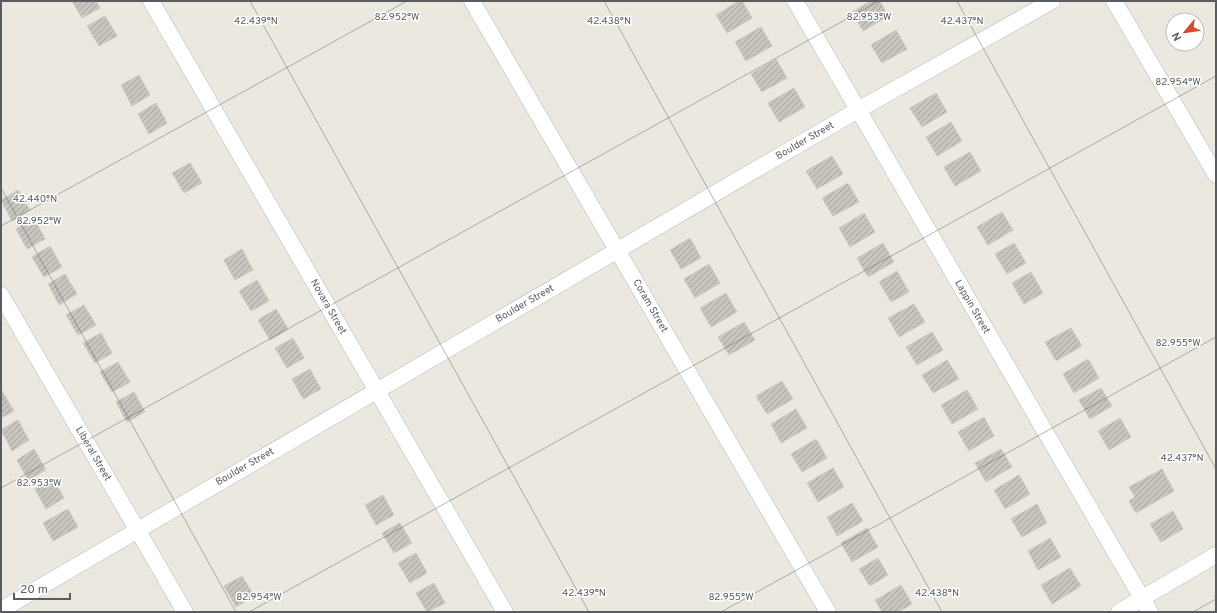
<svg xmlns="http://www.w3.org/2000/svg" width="1217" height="613" font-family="Overpass,sans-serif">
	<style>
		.building { fill: url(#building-hatch); stroke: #cfcabf }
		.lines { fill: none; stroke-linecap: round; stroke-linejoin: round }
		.minor-casing { stroke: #b5b7bc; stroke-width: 17 }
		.minor { stroke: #fff; stroke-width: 16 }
		.ticks { fill: none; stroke: #595c60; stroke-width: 1; stroke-opacity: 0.45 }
		.labels { text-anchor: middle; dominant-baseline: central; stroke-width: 3; stroke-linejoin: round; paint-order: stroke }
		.street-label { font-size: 10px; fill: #595c60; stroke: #fff }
		.ticks-label { font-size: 10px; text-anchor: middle; fill: #595c60; stroke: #fff; stroke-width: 3; stroke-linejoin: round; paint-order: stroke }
	</style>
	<defs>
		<pattern id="building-hatch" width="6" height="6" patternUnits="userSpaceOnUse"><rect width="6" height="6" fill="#c8c5bf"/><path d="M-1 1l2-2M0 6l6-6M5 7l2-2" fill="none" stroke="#a5a39f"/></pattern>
	</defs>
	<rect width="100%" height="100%" fill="#ebe8e0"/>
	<path class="building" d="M72,1h24l4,7 -18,10z
		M739,1h3l10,17 -25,15 -11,-18z
		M871,1h9l8,15 -25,15 -11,-19z
		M105,16l12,20 -18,10 -12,-20z
		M761,27l11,19 -26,15 -11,-19z
		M896,30l11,19 -25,14 -11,-18z
		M776,59l11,19 -25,14 -11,-18z
		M139,75l11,20 -18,11 -11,-21z
		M794,88l11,19 -26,15 -11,-19z
		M936,93l11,19 -25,15 -12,-19z
		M156,103l11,20 -18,11 -11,-20z
		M951,122l11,19 -25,15 -11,-19z
		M970,152l11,19 -26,15 -11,-19z
		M832,156l11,18 -26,15 -11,-18z
		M190,163l12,20 -18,10 -12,-20z
		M848,183l11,19 -26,14 -11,-18z
		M18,190l12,20 -18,11 -11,-21z
		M1002,212l11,18 -25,15 -11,-18z
		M864,213l11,19 -25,15 -11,-19z
		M34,218l11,21 -18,10 -11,-20z
		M690,238l11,20 -20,11 -11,-19z
		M883,243l11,19 -26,15 -11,-19z
		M1014,243l12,20 -19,11 -12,-20z
		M50,246l12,21 -18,10 -12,-20z
		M242,249l11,21 -18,10 -11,-20z
		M709,264l11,19 -25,15 -11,-19z
		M897,271l12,21 -18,10 -12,-20z
		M1031,272l12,21 -19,11 -12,-21z
		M65,274l12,20 -18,11 -11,-21z
		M257,280l12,21 -18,10 -12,-20z
		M726,293l11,19 -26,15 -11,-19z
		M914,304l11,18 -26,15 -11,-19z
		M84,305l12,20 -18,10 -12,-20z
		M276,309l12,20 -18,11 -12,-20z
		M744,322l11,18 -26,15 -11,-18z
		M1071,328l11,18 -26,15 -11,-19z
		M932,332l11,18 -26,15 -11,-18z
		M101,333l11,20 -17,10 -12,-20z
		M293,338l11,20 -17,10 -12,-20z
		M1088,359l11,19 -25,15 -11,-19z
		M947,360l12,19 -26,14 -11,-18z
		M118,362l12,20 -18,10 -12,-20z
		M310,369l11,20 -18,10 -11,-20z
		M782,381l11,18 -26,15 -11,-18z
		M1101,388l11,18 -22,13 -11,-19z
		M967,390l11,19 -26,15 -11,-19z
		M2,391l12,20 -13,7v-26z
		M134,392l11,20 -18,10 -11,-20z
		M796,409l11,19 -26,15 -10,-19z
		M984,417l10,19 -25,15 -11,-19z
		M1120,418l11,19 -22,13 -11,-19z
		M18,420l11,20 -17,11 -11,-21z
		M816,439l11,19 -25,14 -11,-18z
		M34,449l12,21 -18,10 -11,-20z
		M1001,449l11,18 -26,15 -11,-19z
		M833,468l11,19 -26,15 -11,-19z
		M1162,469l12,22 -38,22 -7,-12 6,-4 -6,-10z
		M1019,475l11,19 -25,15 -11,-19z
		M53,478l11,20 -18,11 -11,-20z
		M383,495l11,20 -18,10 -11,-20z
		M852,503l11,18 -26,15 -10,-19z
		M1037,504l10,19 -25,14 -11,-18z
		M68,509l10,18 -25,14 -10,-18z
		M1173,511l10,18 -22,13 -11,-18z
		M400,523l12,20 -18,10 -12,-20z
		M867,528l11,19 -26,15 -11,-19z
		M1050,538l11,19 -23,13 -10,-19z
		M416,553l11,20 -17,10 -12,-20z
		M878,558l10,17 -18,11 -11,-17z
		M1070,568l11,18 -29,18 -11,-19z
		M242,576l12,20 -18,11 -12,-21z
		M434,583l11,20 -18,9 -11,-19z
		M901,585l11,19 -14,8h-16l-7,-12z"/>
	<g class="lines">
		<defs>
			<path id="minor" d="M151,1l354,611
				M472,1l356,611
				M795,1l355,611
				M1114,1l102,174
				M1,295l184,317
				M1,610l857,-500 194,-109
				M1119,612l97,-57"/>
		</defs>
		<use href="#minor" class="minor-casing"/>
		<use href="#minor" class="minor"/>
	</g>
	<path class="ticks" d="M250,1l339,611M604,1l338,611M957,1l259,468M1,188l235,424M1,226l406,-225M1,488l878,-487M249,612l967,-536M721,612l495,-275M1193,612l23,-13"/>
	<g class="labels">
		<g class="street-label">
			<text transform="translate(805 141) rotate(-30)">Boulder Street</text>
			<text transform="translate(525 304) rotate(-30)">Boulder Street</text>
			<text transform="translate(650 306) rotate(60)">Coram Street</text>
			<text transform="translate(328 307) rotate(60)">Novara Street</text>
			<text transform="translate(972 307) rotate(60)">Lappin Street</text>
			<text transform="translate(93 454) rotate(60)">Liberal Street</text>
			<text transform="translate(245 467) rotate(-30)">Boulder Street</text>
		</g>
	</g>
	<g class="ticks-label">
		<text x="397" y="20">82.952°W</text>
		<text x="869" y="20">82.953°W</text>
		<text x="256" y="24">42.439°N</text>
		<text x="609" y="24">42.438°N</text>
		<text x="962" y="24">42.437°N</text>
		<text x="1178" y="85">82.954°W</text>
		<text x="35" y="202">42.440°N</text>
		<text x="39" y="224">82.952°W</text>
		<text x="1178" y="346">82.955°W</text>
		<text x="1182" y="461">42.437°N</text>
		<text x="39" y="486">82.953°W</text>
		<text x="584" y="596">42.439°N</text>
		<text x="937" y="596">42.438°N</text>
		<text x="259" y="600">82.954°W</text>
		<text x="731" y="600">82.955°W</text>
	</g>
	<rect width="1217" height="613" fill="none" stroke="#595c60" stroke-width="4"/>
	<g transform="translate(1185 32) rotate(241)"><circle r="19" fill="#ffffff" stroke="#bdbebf"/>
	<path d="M0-3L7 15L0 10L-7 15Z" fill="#db4735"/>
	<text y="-6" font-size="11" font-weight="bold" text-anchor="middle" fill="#595c60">N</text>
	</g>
	<path d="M14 593v6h56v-6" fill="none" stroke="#595c60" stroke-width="2"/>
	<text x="20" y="593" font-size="12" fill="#595c60" stroke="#ffffff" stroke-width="3" paint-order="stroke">20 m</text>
</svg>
